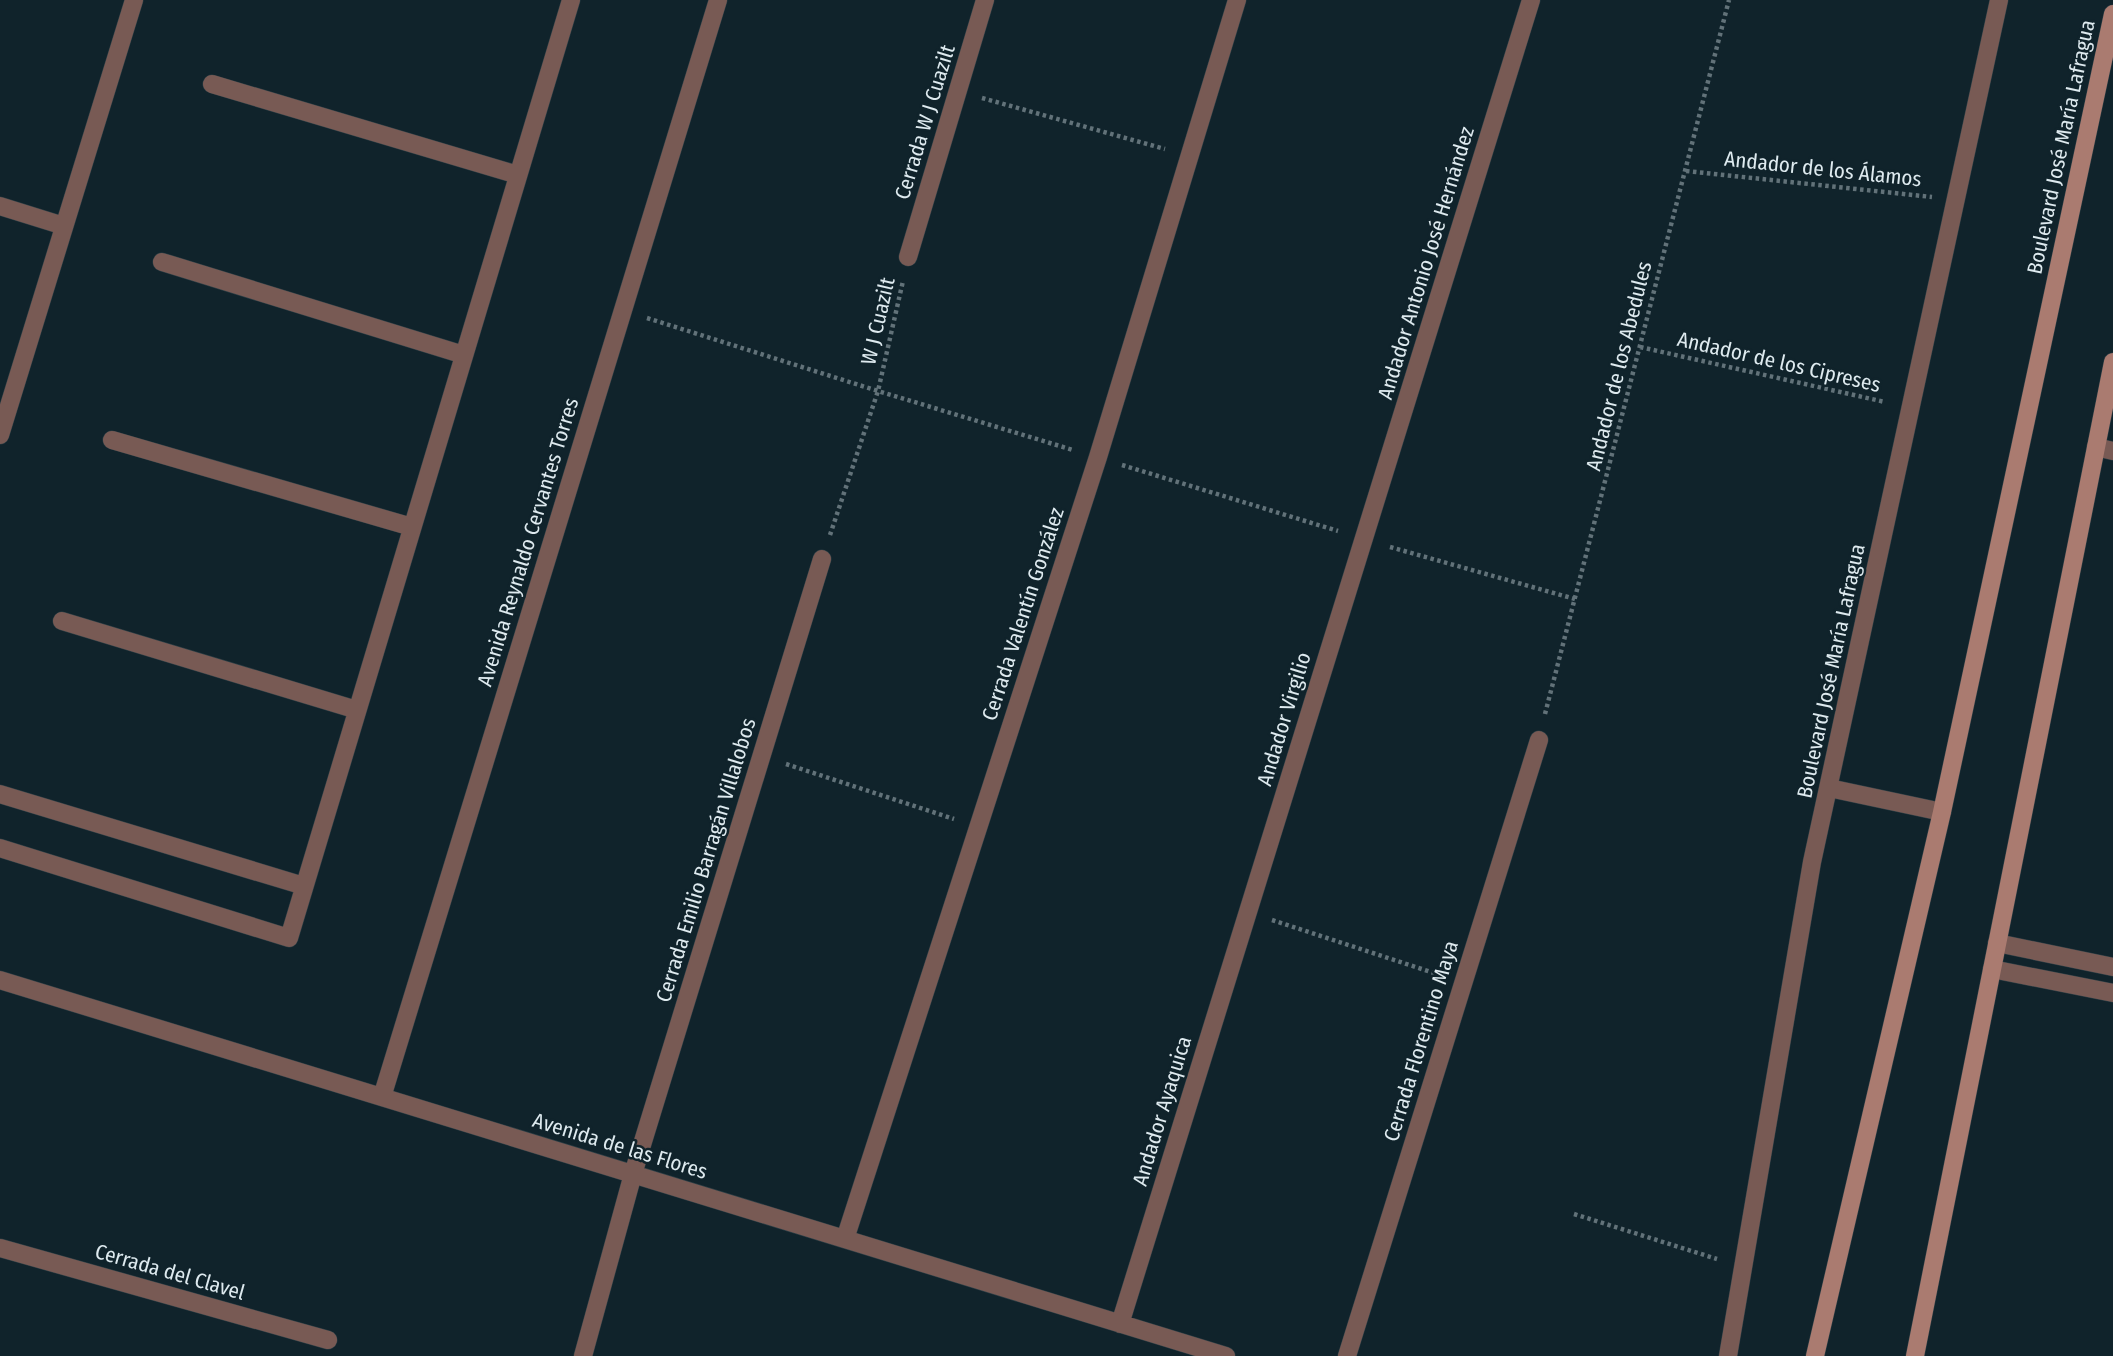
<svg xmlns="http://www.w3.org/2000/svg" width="2113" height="1356" font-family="'Fira Sans Condensed',sans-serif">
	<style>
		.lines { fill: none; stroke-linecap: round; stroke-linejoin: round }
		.street-casing { stroke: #2d3f46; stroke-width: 19 }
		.secondary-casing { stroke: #2d3f46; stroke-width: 19 }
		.path { stroke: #627279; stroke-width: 4.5; stroke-dasharray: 3.5 3.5; stroke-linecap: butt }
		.street { stroke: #785a54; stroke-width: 18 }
		.secondary { stroke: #aa7b70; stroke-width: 18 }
		.labels { text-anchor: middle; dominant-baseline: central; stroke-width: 5; stroke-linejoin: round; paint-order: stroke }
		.street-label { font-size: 21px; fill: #deeaef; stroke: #10232b }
	</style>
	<rect width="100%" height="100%" fill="#10232b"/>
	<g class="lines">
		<defs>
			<path id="street" d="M212,84l306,91
				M0,206l64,20
				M908,257l77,-257
				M162,262l302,93
				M0,435l134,-435
				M112,440l300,87
				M2096,447l17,4
				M62,621l295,89
				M1829,788l113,24
				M0,794l304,92
				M0,848l289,90 282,-938
				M1997,943l116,24
				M1992,969l121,24
				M0,980l1226,376
				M382,1097l336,-1097
				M845,1239l253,-782 139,-457
				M0,1248l328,92
				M1120,1324l411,-1324
				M583,1356l50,-182 189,-615
				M1347,1356l192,-616
				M1728,1356l84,-494 187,-862"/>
			<path id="secondary" d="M1815,1356l127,-544 171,-798
				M1915,1356l198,-994"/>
		</defs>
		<use href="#street" class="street-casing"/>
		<use href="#secondary" class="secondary-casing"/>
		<path class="path" d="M982,98l183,51
			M1686,171l246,26
			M647,318l231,73 195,59
			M1640,347l245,55
			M1122,465l216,66
			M830,535l48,-144 25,-110
			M1390,547l185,52
			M1545,714l184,-714
			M786,764l168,55
			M1272,920l168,55
			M1574,1214l143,45"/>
		<use href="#street" class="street"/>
		<use href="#secondary" class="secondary"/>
	</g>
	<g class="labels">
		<g class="street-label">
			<text transform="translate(925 122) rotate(-73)">Cerrada W J Cuazilt</text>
			<text transform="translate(2061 147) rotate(-78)">Boulevard José María Lafragua</text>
			<text transform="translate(1823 169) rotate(6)">Andador de los Álamos</text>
			<text transform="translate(1426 263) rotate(-73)">Andador Antonio José Hernández</text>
			<text transform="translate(878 321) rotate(-77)">W J Cuazilt</text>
			<text transform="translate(1779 362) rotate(13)">Andador de los Cipreses</text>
			<text transform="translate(1619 366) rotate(-76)">Andador de los Abedules</text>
			<text transform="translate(528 542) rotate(-73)">Avenida Reynaldo Cervantes Torres</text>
			<text transform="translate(1023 614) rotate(-72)">Cerrada Valentín González</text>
			<text transform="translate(1831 671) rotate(-78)">Boulevard José María Lafragua</text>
			<text transform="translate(1284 719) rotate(-73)">Andador Virgilio</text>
			<text transform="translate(706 860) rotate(-73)">Cerrada Emilio Barragán Villalobos</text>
			<text transform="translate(1421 1041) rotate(-73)">Cerrada Florentino Maya</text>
			<text transform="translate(1162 1111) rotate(-73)">Andador Ayaquica</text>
			<text transform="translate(620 1146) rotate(17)">Avenida de las Flores</text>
			<text transform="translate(170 1272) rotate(16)">Cerrada del Clavel</text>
		</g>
	</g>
</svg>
